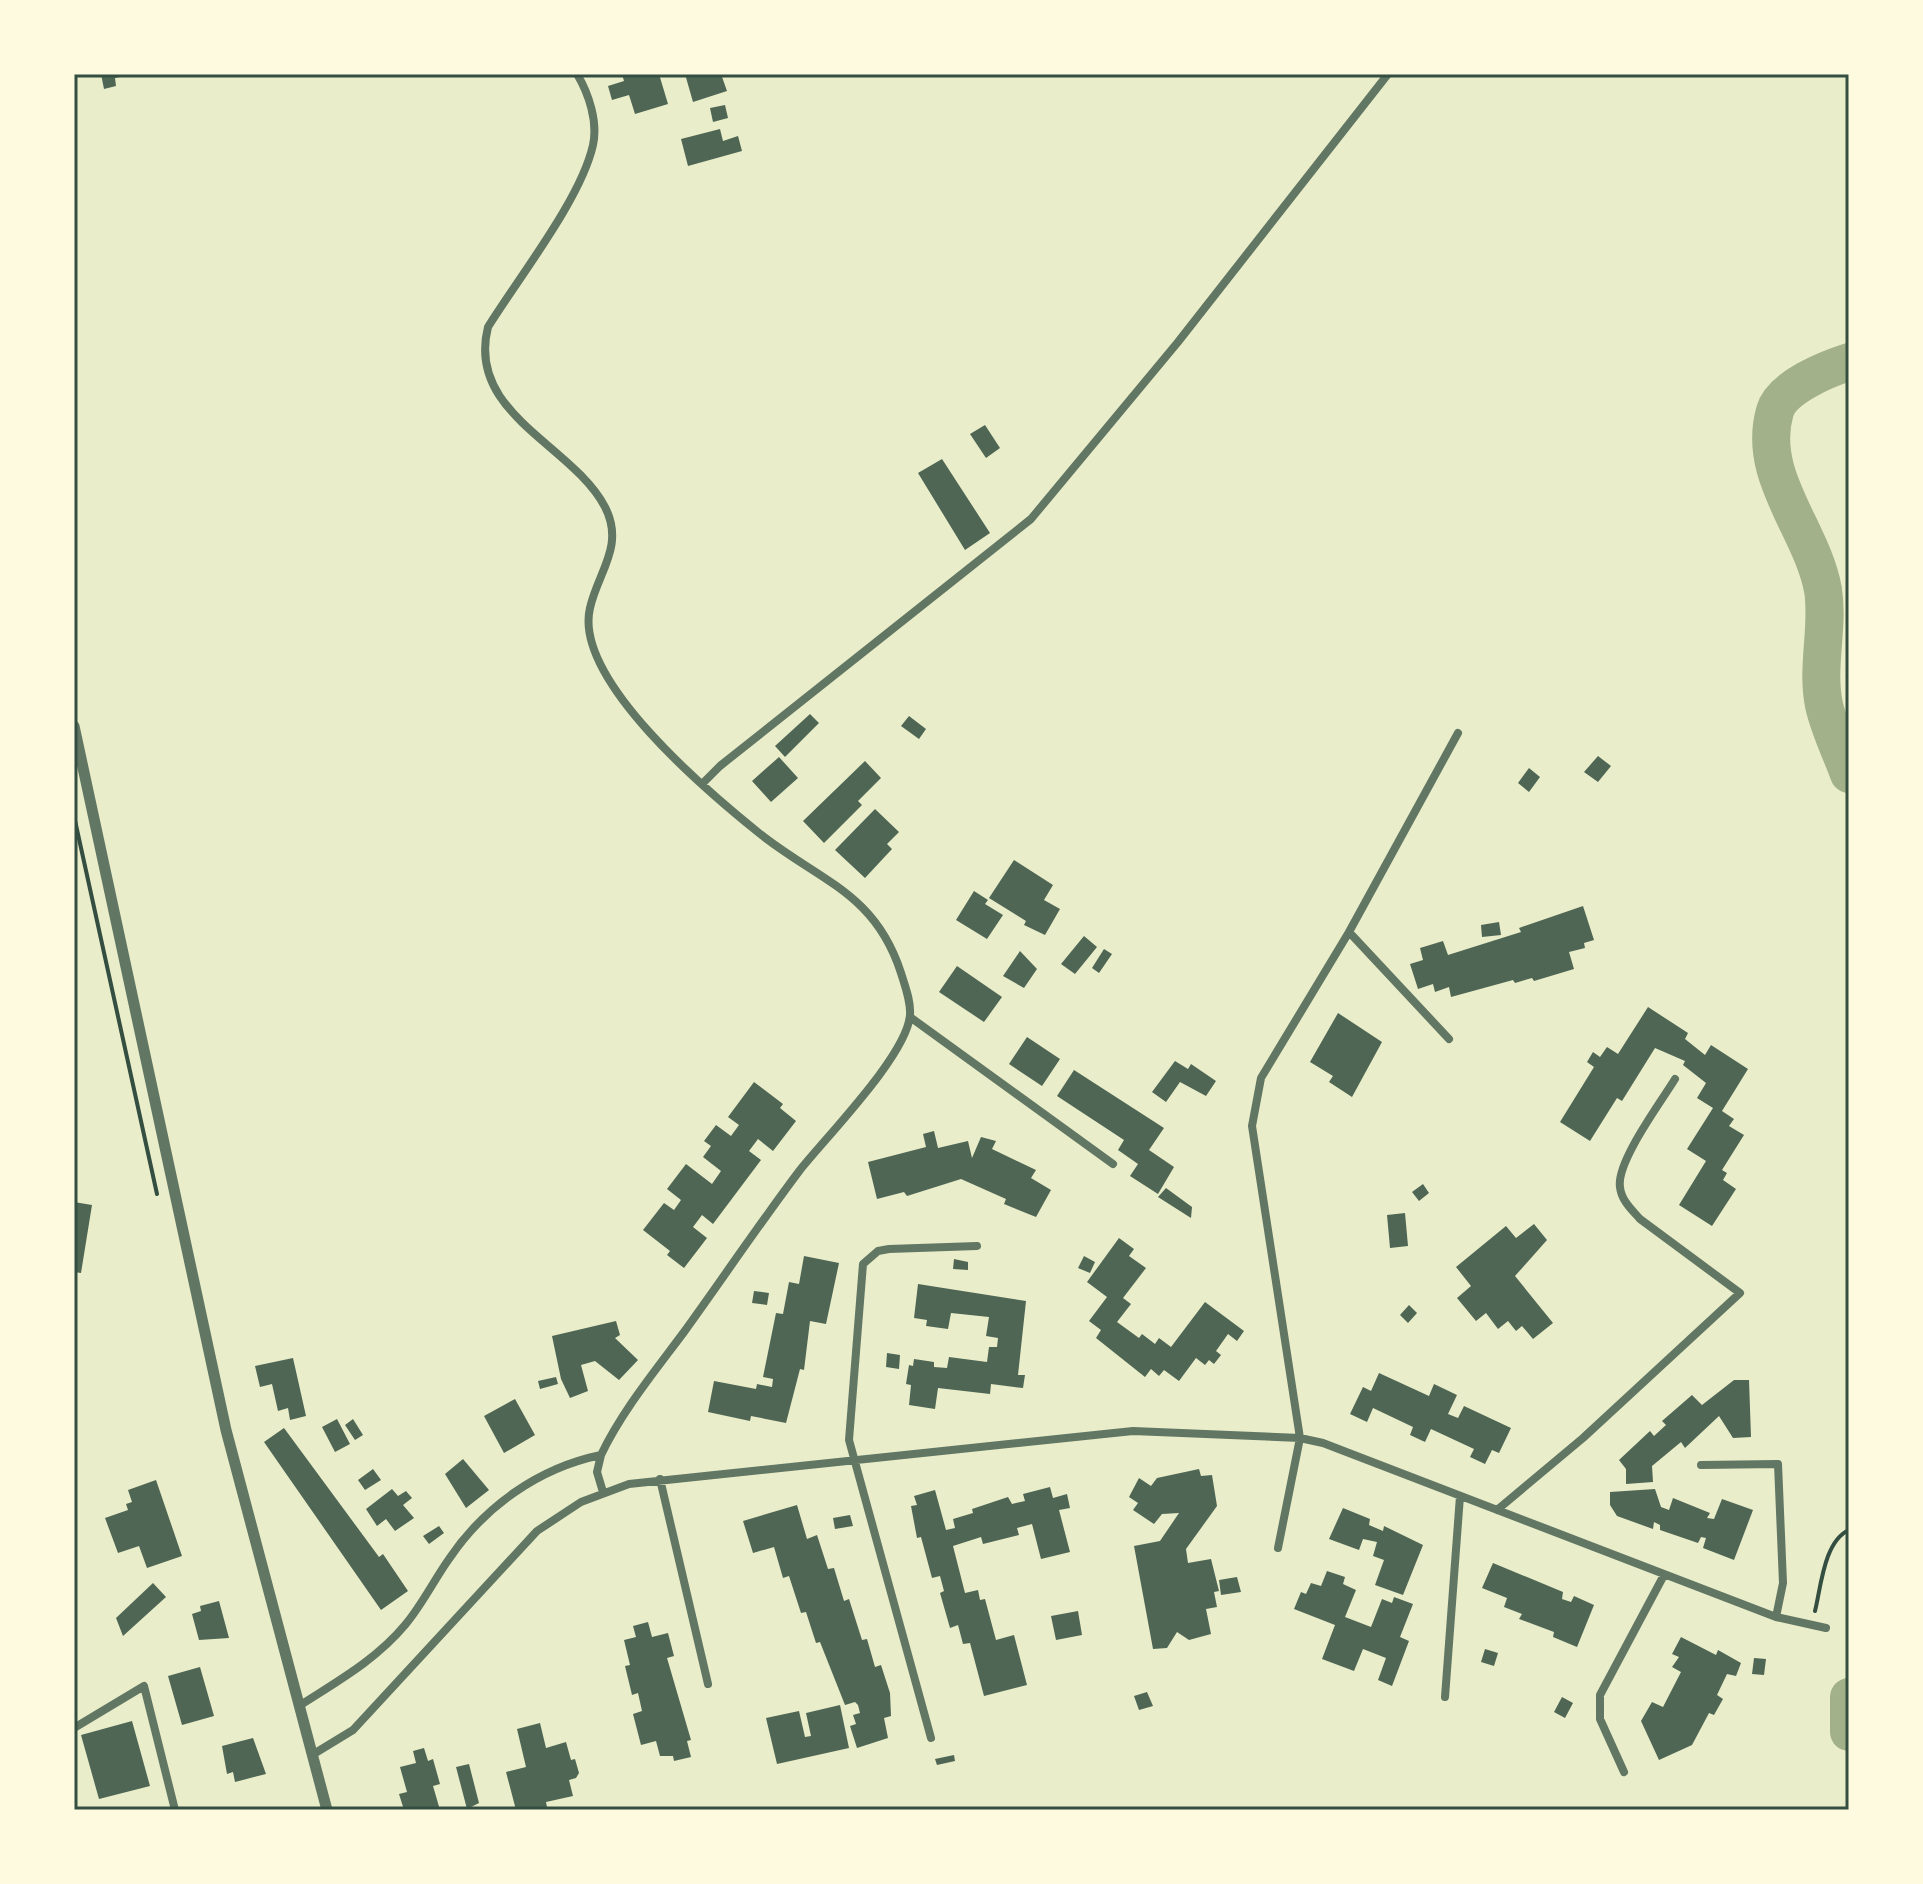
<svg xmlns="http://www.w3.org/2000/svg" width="1923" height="1884" font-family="Lato,sans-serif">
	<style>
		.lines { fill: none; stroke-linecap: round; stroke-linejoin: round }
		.river { stroke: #a3b18a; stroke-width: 38 }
		.building { fill: #4f6655 }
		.path { stroke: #344e41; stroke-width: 4 }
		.minor { stroke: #617663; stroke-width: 8 }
		.tertiary { stroke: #617663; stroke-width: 11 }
		.neatline { fill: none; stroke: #344e41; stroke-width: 3 }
	</style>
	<rect width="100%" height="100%" fill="#e9edc9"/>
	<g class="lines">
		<path class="river" d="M1849,362c-22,7 -67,25 -74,49 -19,65 37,118 48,179 6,37 -7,77 1,115 5,23 17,47 25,69
			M1849,1697v35"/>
	</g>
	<path class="building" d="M101,74h28v1l-14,3 1,8 -12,3z
		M622,74h37l9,30 -33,10 -6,-19 -17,5 -4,-14 16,-5z
		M685,74h36l6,17 -34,11z
		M725,105l3,13 -15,4 -3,-14z
		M720,129l3,12 15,-5 4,15 -54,15 -7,-27z
		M985,425l15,23 -14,10 -16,-24z
		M942,459l48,74 -25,17 -47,-77z
		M810,714l9,9 -34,34 -10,-11z
		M909,716l17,13 -7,10 -18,-13z
		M1598,756l13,10 -13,16 -14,-10z
		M779,757l19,21 -27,24 -19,-21z
		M865,761l16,17 -23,23 4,4 -38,38 -21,-22z
		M1529,768l11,9 -11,15 -11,-9z
		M875,809l24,23 -12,12 5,5 -27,29 -30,-28z
		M1014,860l39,25 -9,15 16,9 -15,26 -21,-10 2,-4 -37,-23z
		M974,891l14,9 -3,4 18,11 -16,24 -31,-19z
		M1583,906l11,34 -10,3 1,5 -16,4 5,17 -40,12 -2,-3 -17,5 -2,-3 -62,17 -2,-10 -14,5 -2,-8 -15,5 -8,-25 13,-4 -3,-12 23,-7 5,14 73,-23 -2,-4z
		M1499,922l2,13 -19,2 -1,-12z
		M1084,936l13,11 -22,27 -14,-10z
		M1104,949l8,5 -13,19 -7,-5z
		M1020,951l17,18 -13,19 -21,-12z
		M957,966l45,31 -18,25 -45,-30z
		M1648,1007l40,26 -3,6 20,16 6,-10 37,24 -26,42 12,8 -5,7 15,9 -22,35 5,3 -4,7 13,9 -24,37 -33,-21 27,-44 -19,-12 26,-41 -16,-10 9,-15 -23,-18 2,-4 -30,-13 -33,53 -5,-3 -27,43 -30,-19 34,-55 -7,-5 6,-10 7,5 7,-10 11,7z
		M1338,1013l44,29 -30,55 -23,-15 4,-6 -23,-14z
		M1027,1037l33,22 -18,27 -33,-22z
		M1175,1061l13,8 3,-5 25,17 -10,15 -26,-14 -14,20 -14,-10z
		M1074,1070l90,58 -15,22 25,17 -16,27 -28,-18 8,-12 -20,-14 6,-10 -67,-44z
		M754,1082l29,22 -3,4 16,13 -23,30 -15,-12 -9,12 12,9 -48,64 -11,-9 -9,12 14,11 -23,30 -17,-13 3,-4 -27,-21 21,-27 10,7 7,-10 -14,-11 19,-25 26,20 9,-13 -18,-14 8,-11 -7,-5 12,-16 15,11 8,-11 -11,-8z
		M934,1131l4,17 30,-7 4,17 9,-21 15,4 -4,8 44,21 -5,8 20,12 -15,27 -32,-13 2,-5 -45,-20 -54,17 -3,-4 -27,7 -9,-37 58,-15 -3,-13z
		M1423,1184l6,9 -10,8 -7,-9z
		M1166,1188l26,19 -1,11 -33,-21z
		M74,1202l18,3 -11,68 -7,-1z
		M1405,1213l3,33 -18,2 -3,-33z
		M1534,1224l13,16 -32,36 38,47 -20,16 -11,-13 -6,5 -8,-10 -10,8 -12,-16 -10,8 -19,-23 14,-12 -15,-19 50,-41 10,12z
		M1119,1238l15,11 -5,7 17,12 -23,30 8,6 -14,18 22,16 3,-4 13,10 4,-6 12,9 34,-45 39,29 -7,10 -9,-7 -12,17 5,4 -7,9 -5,-4 -4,5 -9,-7 -17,23 -15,-11 -5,6 -8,-7 -6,8 -49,-39 5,-8 -12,-9 18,-24 -20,-15z
		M804,1256l35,7 -13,61 -16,-3 -6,49 -4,-1 -14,54 -35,-7 -1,5 -42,-9 6,-31 42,8 1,-5 15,3 1,-8 -10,-2 13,-64 7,1 6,-32 10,2z
		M1084,1256l11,6 -5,11 -12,-5z
		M954,1259l14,3v8l-15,-1z
		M918,1284l108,17 -8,74h7l-2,13 -32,-4 -1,10 -52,-6 -3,21 -26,-4 2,-20 -5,-1 3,-19 4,1 1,-7 20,3v5l13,1 2,-11 38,5 2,-15h8l1,-9 -12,-2 3,-19 -38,-4 -3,16 -22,-3 1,-6 -13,-2z
		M754,1291l15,2 -2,12 -15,-2z
		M1409,1305l8,8 -9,10 -8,-8z
		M616,1321l4,14 -5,3 23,22 -19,20 -24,-19 -14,4 7,26 -18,7 -9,-19 -9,-43z
		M887,1353l13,2 -1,14 -13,-2z
		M293,1358l13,58 -16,4 -2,-12 -10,3 -6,-27 -12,3 -5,-21z
		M1379,1373l50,23 5,-12 23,11 -9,19 10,4 6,-12 47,22 -12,25 -7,-3 -7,14 -15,-7 4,-8 -43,-20 -6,13 -15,-7 3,-8 -40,-19 -6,14 -17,-8 13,-27 8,4z
		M556,1377l2,7 -18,5 -2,-8z
		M1734,1380h15l2,57 -18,1 -14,-22 -34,32 -4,-6 -29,24 1,16 -27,2v-15l-7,-9 31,-29 4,5 12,-11 -4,-4 30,-26 10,10z
		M515,1399l20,36 -31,18 -20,-37z
		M337,1419l13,25 -15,8 -13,-25z
		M353,1419l10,16 -8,5 -10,-15z
		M284,1428l95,129 4,-3 25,37 -27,19 -117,-168z
		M463,1459l26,31 -23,18 -21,-34z
		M373,1469l8,11 -16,10 -7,-10z
		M1199,1469l2,7 11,-1 5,31 -31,43 2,14 23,-4 8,32 -5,1 3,15 -11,2 5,25 -22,6 -12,-8 -10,16 -14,1 -19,-103 26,-5 19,-28 -17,1 -8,10 -21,-14 5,-7 -9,-6 10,-19 12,8 6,-8z
		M156,1480l26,76 -35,12 -8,-22 -21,7 -13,-35 23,-8 -2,-6 6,-2 -4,-12z
		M1050,1487l3,11 14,-4 3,14 -11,2 11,42 -29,7 -9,-35 -15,4 2,7 -36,9 -2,-7 -28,9 12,47 13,-3 2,10 5,-1 11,41 18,-5 13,50 -43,11 -14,-53 -7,1 -5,-19 -8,3 -10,-35 4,-2 -4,-15 -8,2 -11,-41 -4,1 -6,-32 6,-1 -3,-9 21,-6 11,40 9,-2 -2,-9 20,-6 -1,-4 36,-12 4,7 13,-3 -2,-7z
		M392,1489l6,7 8,-5 6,7 -9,7 11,13 -19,13 -9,-12 -9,7 -11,-17z
		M1655,1489l6,18 8,3 4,-12 37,15 -3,5 7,1 8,-20 31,11 -19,50 -31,-12 3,-10 -5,-1 -3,6 -38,-13v-5l-6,-3 -1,7 -36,-13 -7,-11v-13z
		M797,1505l10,34 10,-4 11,34 6,-1 10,33 5,-2 13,41 5,-1 8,28 6,-2 9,28 1,23 -7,2 4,20 -31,10 -7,-22 6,-2 -3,-9 7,-2 -2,-8 -3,-3 -10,3 -25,-63 -4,1 -10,-31 -5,1 -12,-37 -6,2 -9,-31 -21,6 -10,-32z
		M1343,1508l27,11 -1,6 14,6 1,-5 39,19 -20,50 -28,-10 9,-25 -11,-4 4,-14 -14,-3 -4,11 -30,-11z
		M850,1515l3,11 -18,3 -2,-11z
		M439,1526l5,7 -15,11 -6,-8z
		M1493,1563l70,29 -1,7 9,3 3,-6 20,9 -17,42 -24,-10 1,-5 -35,-13 3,-5 -18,-7 3,-9 -25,-10z
		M1327,1571l18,6 -2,7 13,6 -11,27 26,10 11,-28 10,4 2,-6 19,7 -13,33 9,4 -17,45 -14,-6 8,-22 -23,-9 -9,22 -32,-12 13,-34 -41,-16 7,-17 5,2 5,-11 10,3z
		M1237,1577l4,15 -20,3 -2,-15z
		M153,1583l13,14 -43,39 -7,-18z
		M219,1601l10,37 -30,2 -7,-26 9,-3 -1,-5z
		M1078,1611l4,24 -26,5 -5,-24z
		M648,1622l4,15 16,-4 6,23 -7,2 24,82 -4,1 4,16 -17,4 -1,-5h-13l-4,-15 -15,4 -8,-31 9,-3 -4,-18 -6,2 -7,-29 5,-1 -6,-25 12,-3 -3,-11z
		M1681,1637l35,18 2,-5 23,13 -5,13 -9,-2 -10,21 6,4 -9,16 -5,-2 -17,32 -33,15 -18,-39 11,-19 11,5 18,-35 -9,-5 7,-10 -7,-3z
		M1485,1649l13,4 -4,13 -13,-4z
		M1754,1658l12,1 -2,16 -12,-1z
		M200,1667l14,49 -32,9 -14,-49z
		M1147,1692l6,14 -14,4 -5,-14z
		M1562,1697l11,6 -8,15 -11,-6z
		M840,1705l9,43 -72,16 -11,-46 33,-7 6,26 6,-1 -5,-23z
		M132,1721l18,65 -51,13 -18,-64z
		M540,1723l6,25 20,-6 5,18 4,-1 4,14 -3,5 -7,2 4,16 -27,6 1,5 -31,3 -10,-38 20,-5 -9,-38z
		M253,1738l13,36 -31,8 -2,-10 -6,2 -5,-28z
		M424,1748l4,13 5,-2 7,25 -7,2 7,24h-36l-5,-16 8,-2 -7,-25 16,-4 -3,-12z
		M954,1755l1,6 -18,4 -2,-6z
		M469,1764l10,39 -12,6 -11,-42z"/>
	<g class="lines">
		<path class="path" d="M74,816l83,378
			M1815,1611c6,-24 9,-70 34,-81"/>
		<path class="minor" d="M702,784l18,-18 311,-247 147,-177 210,-268
			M1349,932l100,107
			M910,1017l203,147
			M601,1455l-4,17 6,20
			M660,1479l48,205
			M1497,1510l86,-72 157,-145 -100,-74c-8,-9 -19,-19 -20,-32 -4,-25 41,-85 55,-108
			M1278,1548l22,-110 -48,-312 9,-48 88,-146 109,-199
			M1776,1617l50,11
			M1445,1697l15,-201
			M299,1706c37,-24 77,-46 106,-81 17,-20 29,-45 44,-66 35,-52 89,-91 152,-104 21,-44 54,-84 83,-123 39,-54 76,-109 116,-162 27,-34 107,-115 110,-155 1,-14 -5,-29 -9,-42 -26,-81 -82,-92 -142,-140 -51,-41 -186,-154 -169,-225 8,-36 35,-62 15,-101 -33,-63 -139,-93 -117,-180 31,-50 93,-128 105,-182 5,-23 -4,-51 -16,-71
			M74,1728l70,-42 31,124
			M931,1738l-82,-298 14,-176 15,-13 11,-2 88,-3
			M312,1755l41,-25 184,-199 44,-29 48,-18 504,-53 167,7 23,5 453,174 7,-34 -5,-119 -77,1
			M1624,1772l-24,-53v-24l64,-120"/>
		<path class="tertiary" d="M74,726l152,704 101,380"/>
	</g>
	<rect width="1923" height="1884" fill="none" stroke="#fefae0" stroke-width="152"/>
	<rect x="76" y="76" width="1771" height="1732" class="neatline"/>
</svg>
